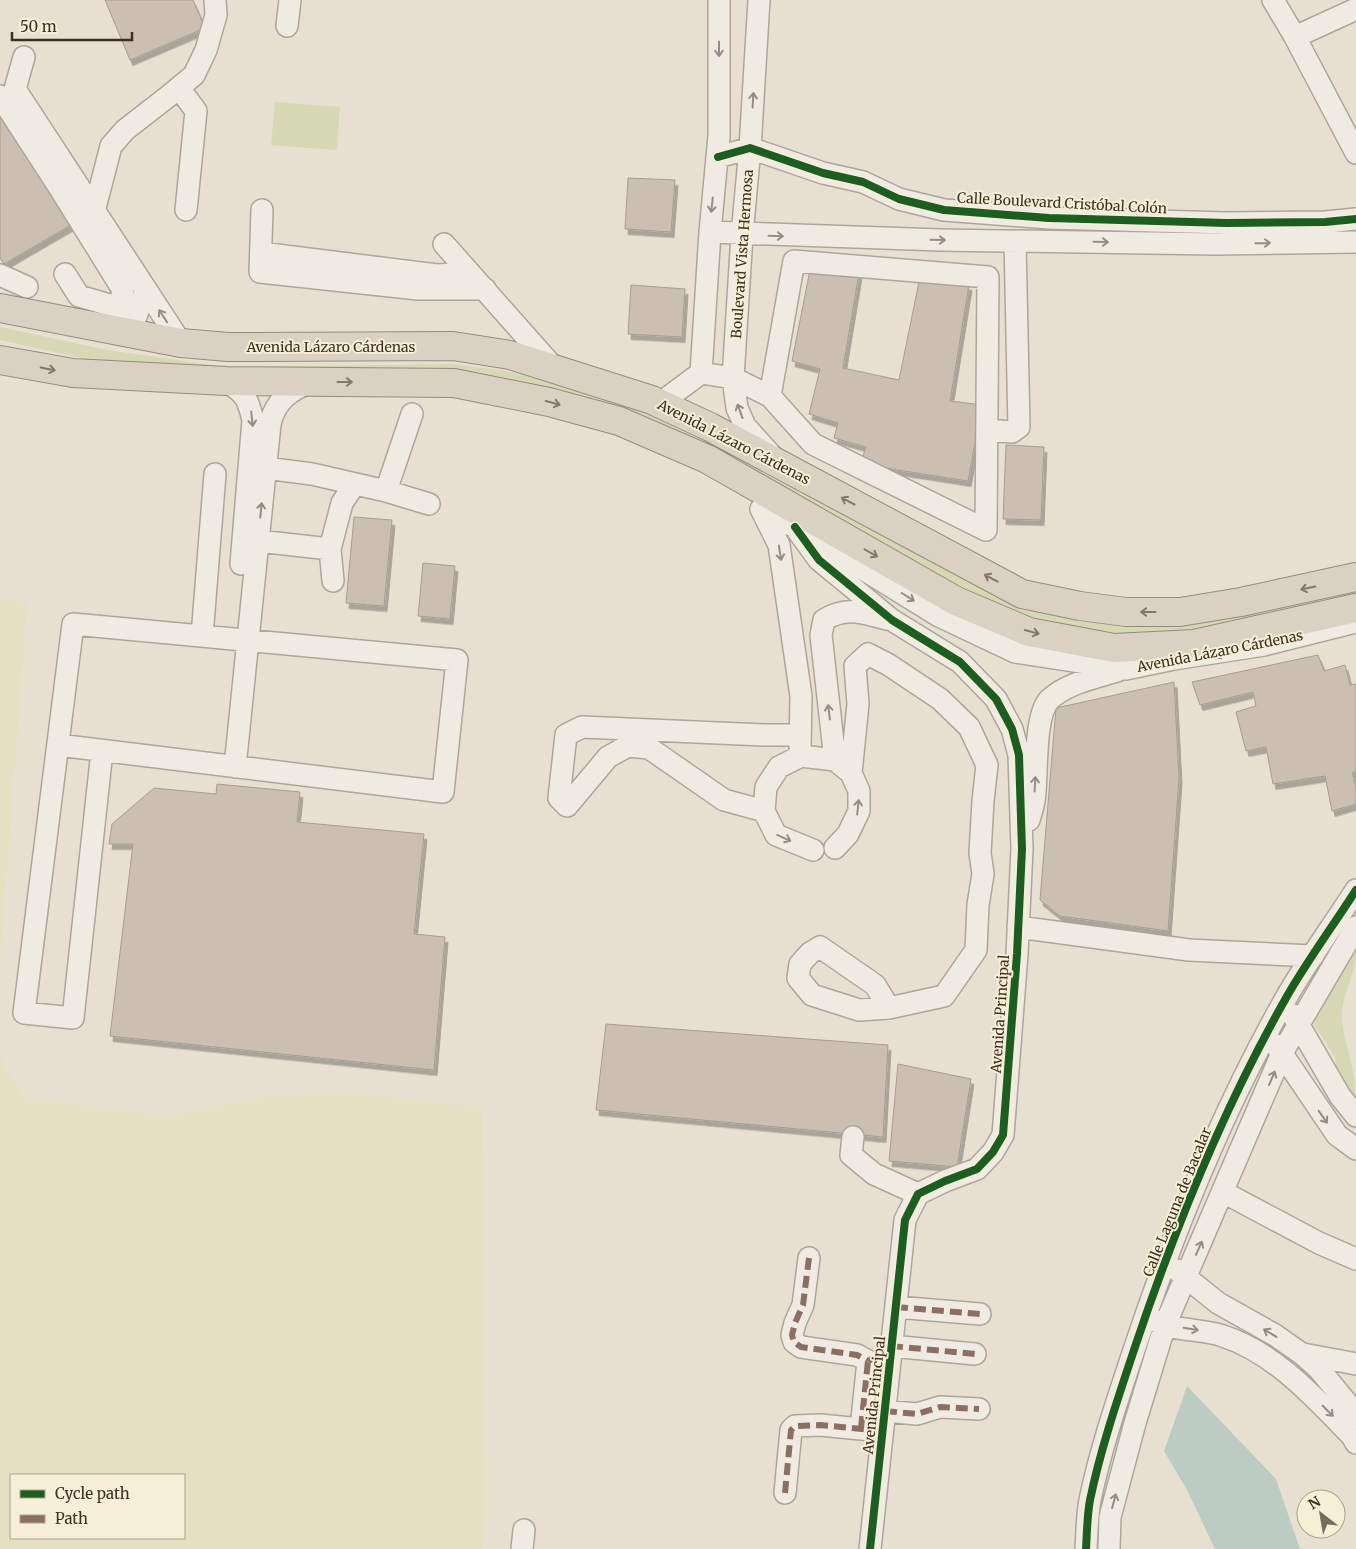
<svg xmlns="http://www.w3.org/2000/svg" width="1356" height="1549" font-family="Merriweather,serif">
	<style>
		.farmland { fill: #e6dfc2; fill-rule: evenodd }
		.green { fill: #d6d7b3 }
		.water { fill: #bcccc2 }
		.building { fill: #cbbfb2; stroke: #a89c90; filter: url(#shadow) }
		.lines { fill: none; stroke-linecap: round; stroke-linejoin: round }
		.minor-casing { stroke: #ada599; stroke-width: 24 }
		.highway-casing { stroke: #928b80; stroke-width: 30 }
		.minor { stroke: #efebe3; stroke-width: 21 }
		.highway { stroke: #dad1c2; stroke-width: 28 }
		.quiet { stroke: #8d6e63; stroke-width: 6; stroke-dasharray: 12 6; stroke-linecap: butt }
		.cycleway-casing { stroke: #f7eed8; stroke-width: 11 }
		.cycleway { stroke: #1b5e20; stroke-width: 8 }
		.oneway { stroke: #968c82 }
		.oneway2 { stroke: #847769 }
		.labels { text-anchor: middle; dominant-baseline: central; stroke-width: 4; stroke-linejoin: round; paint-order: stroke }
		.street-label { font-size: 14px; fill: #3d2e20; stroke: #f7eed8 }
	</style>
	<defs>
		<filter id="shadow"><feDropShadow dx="3" dy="5.5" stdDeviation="0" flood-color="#0004"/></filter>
	</defs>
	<rect width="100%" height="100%" fill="#e7e0d1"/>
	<path class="farmland" d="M0,599l27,5 -27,357z
		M0,1057l24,41 143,19 100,-21 86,-3 129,15 3,407 -3,34h-482zM11,1475h173v63h-173z"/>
	<path class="green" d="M275,102l65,5 -3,43 -66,-5z
		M0,327l107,23 120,17 226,-3 54,7 143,32 287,153 181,61 238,-39v18l-166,38 -76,8 -84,-17 -323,-170 -251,-77 -352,-15 -104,-23z
		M1356,942c0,8 0,17 -1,24 -5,17 -14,34 -13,53 2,27 14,47 13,76l-12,-10 -6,-11 -2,-17 -20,-31 2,-15z"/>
	<path class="water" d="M1187,1386l89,93 24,70h-85l-28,-59 -23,-39z"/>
	<path class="building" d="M105,0h88l12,28 -75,32z
		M0,103l78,118 -74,43 -4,-6z
		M628,178l47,2 -4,52 -46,-3z
		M811,265l48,8 -16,95 56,12 21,-103 49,8 -19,116 32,4 -14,76 -83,-13 -22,-12 3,-9 -32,-9 4,-15 -29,-9 11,-45 -28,-8z
		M631,285l54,4 -3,48 -54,-3z
		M1006,445l38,2 -3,73 -38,-1z
		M354,517l38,3 -8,86 -38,-3z
		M423,563l32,3 -5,53 -32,-3z
		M1318,655l6,16 21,-6 5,20 6,-1v88h-4l4,16v16l-24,7 -7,-35 -52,8 -7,-37 -20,4 -10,-39 20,-6 -3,-14 -53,13 -8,-23z
		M1174,682l5,96 -11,153 -108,-15 -20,-16 16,-192z
		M217,784l83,8 -3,30 127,12 -10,100 31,3 -11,133 -324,-34 23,-192h-24l3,-20 42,-36 62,6z
		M606,1024l282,21 -5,92 -287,-27z
		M898,1064l73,15 -14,88 -68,-6z"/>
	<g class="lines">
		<defs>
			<path id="minor" d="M759,0l-9,148 -8,87 -9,143 4,30 8,18 27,30
				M1273,0l22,37 61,116
				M287,26l3,-26
				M1295,37l61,-28
				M24,57l-9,32 166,254
				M179,88l17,23 -10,99
				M0,96l59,91 64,103 -8,41
				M718,157l32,-9 73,25 40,9 36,17 45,11 105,8 178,5 98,-1 31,-3
				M262,210l-2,62 158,17h67
				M94,212l17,-66 14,-16 45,-35 24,-20 12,-25 10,-35 -1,-15
				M710,232l230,8 276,4 140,-2
				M444,244l111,125
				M261,253l176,22 33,-2
				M65,274l14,22 41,12
				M0,275l27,12
				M130,333l16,-44
				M701,373l32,5 37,18 43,48 173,86 2,-253 -194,-16 -24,135
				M226,381c20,14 21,15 27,39l-12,144
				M659,404l42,-31 9,-141 9,-96v-136
				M987,430l25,2 7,-5 -4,-186
				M265,468l47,6 74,17 43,13
				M386,491l26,-77
				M761,509l34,18 144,89 76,36 111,17 48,-10 90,-14 92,-23
				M761,509l18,36 22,151 -1,52
				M795,527l24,33 73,60 68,42 36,37 16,30 7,26 3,94 -5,105 -14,181 -10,17 -16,17 -32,12 -27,13 -13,26 -35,329
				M258,541l72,8
				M333,581l-3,-32 12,-46 12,-18
				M202,636l13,-162
				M58,745l385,47 14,-132 -384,-36 -49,389 49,5 29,-267
				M835,760l-14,-125 3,-15c23,-14 38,-7 63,-1
				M235,767l35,-343c5,-23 20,-34 41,-42
				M851,773l7,-69 -3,-38 13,-12 21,11 51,34 29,28 18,38 -4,36 -3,52 3,21 -5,31 -2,45 -32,46 -55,12 -30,2 -47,-15 -14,-17 2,-14 10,-11 10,-6 55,38 14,23
				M764,811l-40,-11 -75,-52 -21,-2 -20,11 -41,49 -8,-8 7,-63 16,-8 182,8h35
				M1029,820c2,-7 4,-13 5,-19 4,-23 -1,-86 16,-102 18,-16 44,-21 67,-28
				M813,850l-37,-15 -12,-24 2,-24 13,-20 22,-11 34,4 16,13 8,18v20l-11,23 -13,14
				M1018,927l171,23 124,6
				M1293,1015l47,81 16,20
				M1276,1045l61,90 19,14
				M853,1137l-2,18 23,19 44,20
				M1223,1192l96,51 37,16
				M809,1258l-6,47 -8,18 -3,12 2,7 7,5 56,8 11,6
				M1177,1270l41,33 57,32 27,19 17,15 37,45
				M896,1307l84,7
				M1152,1319c20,13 48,9 71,17 52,17 92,62 129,100l4,7
				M891,1346l84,8
				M1303,1354l53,10
				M885,1411l32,3 23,-7 39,2
				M861,1428l7,-67
				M785,1493l6,-63 4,-4 25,-1 62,6
				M522,1549l2,-19
				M1086,1549c1,-16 1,-33 4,-49 11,-53 29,-105 46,-156 40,-119 88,-237 150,-346 21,-37 47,-72 70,-108
				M1109,1549l1,-32 25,-94 30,-98 117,-272 74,-126"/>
			<path id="highway" d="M0,308l181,35 47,4 225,-1 57,9 142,45 58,27 312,167 58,12 46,6h54l61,-10 115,-25
				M0,360l73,13 153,8 228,2 95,19 70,19 88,38 249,142 73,31 85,16 80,-4 162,-36"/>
		</defs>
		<use href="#minor" class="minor-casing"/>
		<use href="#highway" class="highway-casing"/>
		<use href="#minor" class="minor"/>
		<use href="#highway" class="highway"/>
		<path class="quiet" d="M1219,659v-6
			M809,1258l-6,47 -8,18 -3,12 2,7 7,5 56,8 11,6
			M896,1307l84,7
			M891,1346l84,8
			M868,1361l4,-2 18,1
			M885,1411l32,3 23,-7 39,2
			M861,1428l7,-67
			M785,1493l6,-63 4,-4 25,-1 62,6"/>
		<defs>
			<path id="cycleway" d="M718,157l32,-9 73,25 40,9 36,17 45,11 105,8 178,5 98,-1 31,-3
				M795,527l24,33 73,60 68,42 36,37 16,30 7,26 3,94 -5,105 -14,181 -10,17 -16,17 -32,12 -27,13 -13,26 -35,329
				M1086,1549c1,-16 1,-33 4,-49 11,-53 29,-105 46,-156 40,-119 88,-237 150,-346 21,-37 47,-72 70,-108"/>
		</defs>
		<use href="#cycleway" class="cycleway-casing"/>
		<use href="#cycleway" class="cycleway"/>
	</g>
	<defs><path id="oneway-shaft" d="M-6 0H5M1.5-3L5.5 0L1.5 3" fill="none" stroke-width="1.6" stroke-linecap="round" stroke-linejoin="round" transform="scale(1.25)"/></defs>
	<g class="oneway">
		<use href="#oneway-shaft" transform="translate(719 49) rotate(90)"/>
		<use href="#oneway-shaft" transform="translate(753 100) rotate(-87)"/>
		<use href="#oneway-shaft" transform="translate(712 205) rotate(96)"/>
		<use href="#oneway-shaft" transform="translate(776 236) rotate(2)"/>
		<use href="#oneway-shaft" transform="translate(938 240) rotate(1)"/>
		<use href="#oneway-shaft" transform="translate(1101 242) rotate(1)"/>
		<use href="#oneway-shaft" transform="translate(1263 243) rotate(-1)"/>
		<use href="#oneway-shaft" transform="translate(163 316) rotate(-123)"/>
		<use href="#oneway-shaft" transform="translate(740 411) rotate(-110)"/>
		<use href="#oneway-shaft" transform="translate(252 419) rotate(84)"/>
		<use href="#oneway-shaft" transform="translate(261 510) rotate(-84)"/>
		<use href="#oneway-shaft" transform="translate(780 553) rotate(81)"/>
		<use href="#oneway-shaft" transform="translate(908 597) rotate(32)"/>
		<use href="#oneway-shaft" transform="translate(829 712) rotate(-97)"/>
		<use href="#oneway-shaft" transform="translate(1035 784) rotate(-87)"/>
		<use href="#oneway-shaft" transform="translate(858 807) rotate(-84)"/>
		<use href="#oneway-shaft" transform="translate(784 838) rotate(24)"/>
		<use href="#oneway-shaft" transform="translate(1272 1078) rotate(-67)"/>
		<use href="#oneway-shaft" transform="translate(1323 1117) rotate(55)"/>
		<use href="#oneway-shaft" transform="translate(1199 1248) rotate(-66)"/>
		<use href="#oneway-shaft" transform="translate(1191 1329) rotate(10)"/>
		<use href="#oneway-shaft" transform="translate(1270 1333) rotate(-149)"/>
		<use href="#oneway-shaft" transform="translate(1328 1411) rotate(45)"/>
		<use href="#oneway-shaft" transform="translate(1114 1501) rotate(-75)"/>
	</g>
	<g class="oneway2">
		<use href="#oneway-shaft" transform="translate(48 369) rotate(11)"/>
		<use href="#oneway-shaft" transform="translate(345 382)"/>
		<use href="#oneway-shaft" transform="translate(553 403) rotate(15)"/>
		<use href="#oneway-shaft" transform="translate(848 501) rotate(-152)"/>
		<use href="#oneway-shaft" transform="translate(871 553) rotate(30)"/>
		<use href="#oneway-shaft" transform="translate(991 578) rotate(-152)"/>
		<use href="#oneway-shaft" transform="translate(1308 588) rotate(168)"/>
		<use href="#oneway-shaft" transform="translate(1148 612) rotate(-180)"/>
		<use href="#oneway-shaft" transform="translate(1032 632) rotate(15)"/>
	</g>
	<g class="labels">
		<g class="street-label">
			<text transform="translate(1062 203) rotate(3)">Calle Boulevard Cristóbal Colón</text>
			<text transform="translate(742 254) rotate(-86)">Boulevard Vista Hermosa</text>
			<text x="331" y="347">Avenida Lázaro Cárdenas</text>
			<text transform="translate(734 442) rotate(27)">Avenida Lázaro Cárdenas</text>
			<text transform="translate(1220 651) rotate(-11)">Avenida Lázaro Cárdenas</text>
			<text transform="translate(1000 1014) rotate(-86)">Avenida Principal</text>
			<text transform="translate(1177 1202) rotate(-68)">Calle Laguna de Bacalar</text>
			<text transform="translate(874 1395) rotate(-84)">Avenida Principal</text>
		</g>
	</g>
	<rect x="10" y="1474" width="175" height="65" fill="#f7eed8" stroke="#ada18e"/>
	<rect x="20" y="1490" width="25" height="8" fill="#1b5e20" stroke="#ada18e"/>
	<text x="55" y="1499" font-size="15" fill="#3d2e20">Cycle path</text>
	<rect x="20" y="1515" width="25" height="8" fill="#8d6e63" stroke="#ada18e"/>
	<text x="55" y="1524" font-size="15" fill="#3d2e20">Path</text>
	<g transform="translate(1321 1514) rotate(329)"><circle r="24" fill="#f7eed8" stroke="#ada18e"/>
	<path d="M0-4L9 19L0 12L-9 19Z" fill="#786c5e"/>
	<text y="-8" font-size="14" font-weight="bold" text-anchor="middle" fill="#3d2e20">N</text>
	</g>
	<path d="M12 32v8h120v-8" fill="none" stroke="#3d2e20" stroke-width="2.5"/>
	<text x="20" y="32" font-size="15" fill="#3d2e20" stroke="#f7eed8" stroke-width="4" paint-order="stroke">50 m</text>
</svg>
